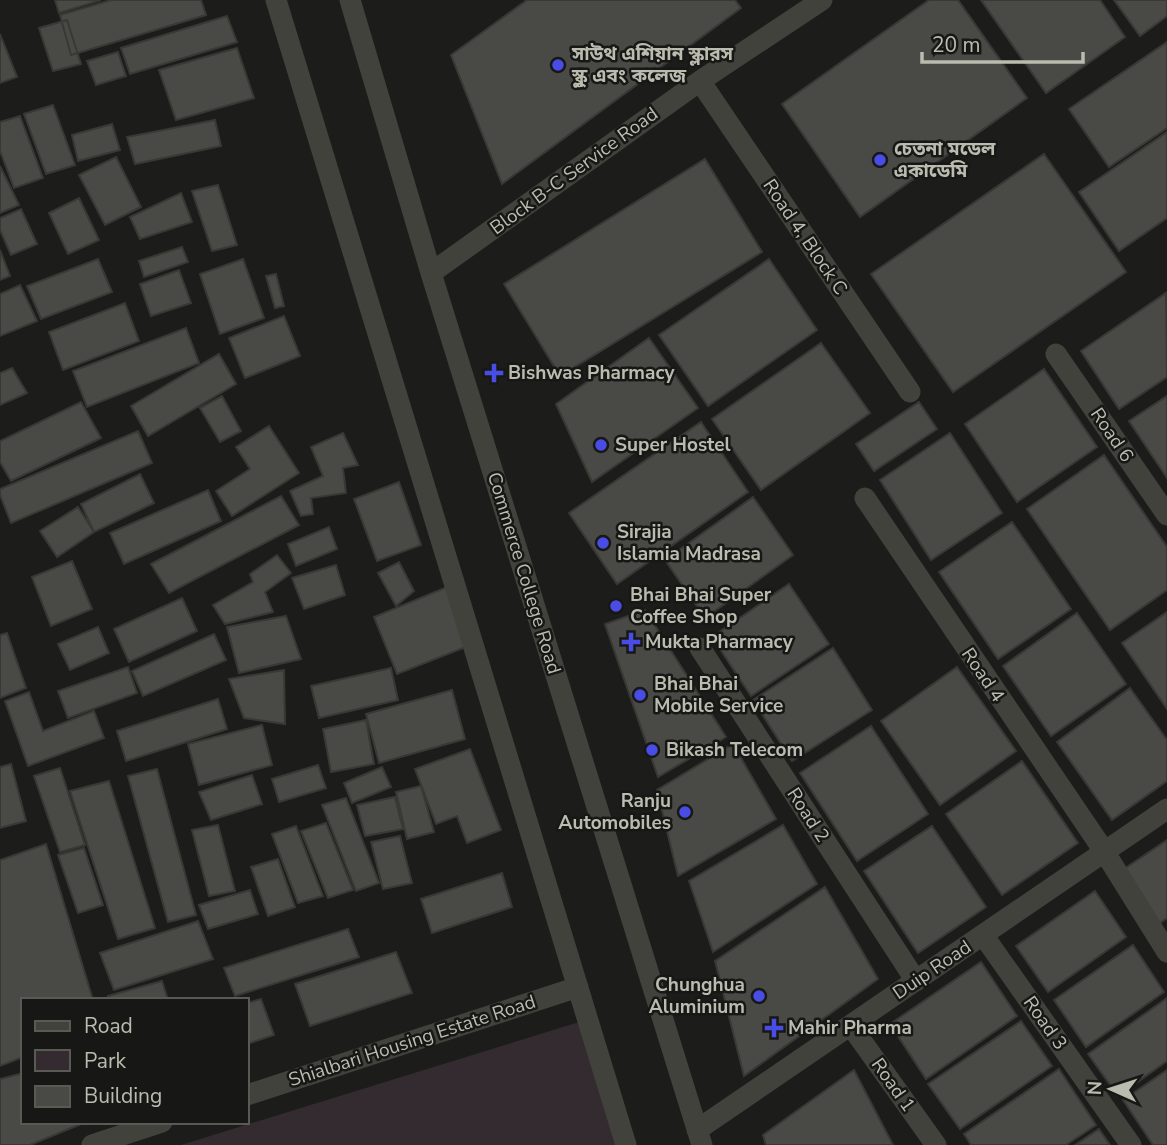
<svg xmlns="http://www.w3.org/2000/svg" width="1167" height="1145" font-family="'Nunito Sans','Noto Sans Bengali',sans-serif">
	<style>
		.green { fill: #342b31 }
		.building { fill: #494a45; stroke: #383935; stroke-width: 2 }
		.lines { fill: none; stroke-linecap: round; stroke-linejoin: round }
		.minor { stroke: #41423c; stroke-width: 21 }
		.poi-dot { fill: #4a4ce6; stroke: #171816; stroke-width: 2.5 }
		.labels { text-anchor: middle; dominant-baseline: central; stroke-width: 5; stroke-linejoin: round; paint-order: stroke }
		.poi-label { font-size: 19px; font-weight: bold; fill: #bbbcaf; stroke: #171816; text-anchor: start }
		.street-label { font-size: 19px; fill: #bbbcaf; stroke: #171816 }
	</style>
	<rect width="100%" height="100%" fill="#1c1d1b"/>
	<path class="green" d="M589,1019l38,126h-446z"/>
	<path class="building" d="M55,0h46l-42,13z
		M111,0h90l5,15 -135,40 -11,-40z
		M527,0h208l6,8 -239,176 -51,-129z
		M929,0h29l69,98 -167,119 -78,-113z
		M981,0h119l25,37 -79,56z
		M1114,0h53v16l-27,20z
		M227,16l10,26 -107,32 -9,-26z
		M67,20l14,44 -28,7 -14,-43z
		M0,34l17,43 -17,6z
		M1167,42v86l-58,39 -40,-58z
		M237,48l17,50 -78,22 -17,-50z
		M118,52l8,24 -30,9 -9,-24z
		M53,105l22,60 -29,9 -22,-60z
		M20,116l23,62 -29,10 -14,-37v-29z
		M215,120l6,26 -86,18 -8,-27z
		M112,124l8,26 -42,11 -6,-26z
		M1167,132v86l-48,33 -40,-59z
		M1044,154l82,118 -173,120 -82,-118z
		M116,157l25,50 -36,18 -26,-50z
		M705,159l57,93 -202,124 -56,-92z
		M0,166l19,39 -19,8z
		M218,185l19,60 -25,6 -20,-60z
		M181,193l11,29 -52,17 -10,-22z
		M79,198l20,42 -31,14 -19,-41z
		M21,209l16,35 -26,11 -11,-25v-12z
		M182,247l6,15 -44,15 -5,-16z
		M0,250l10,26 -10,4z
		M98,259l14,33 -71,27 -14,-33z
		M243,259l21,59 -44,16 -20,-60z
		M769,259l48,71 -109,76 -49,-71z
		M179,270l12,33 -40,13 -11,-32z
		M276,274l8,32 -9,2 -9,-32z
		M20,285l17,36 -37,15v-42z
		M1166,293l1,84 -48,32 -38,-58z
		M125,303l14,38 -76,29 -14,-38z
		M284,316l16,40 -55,22 -16,-40z
		M186,328l13,35 -112,44 -14,-36z
		M649,338l49,70 -106,74 -36,-78z
		M821,343l49,70 -109,77 -49,-71z
		M219,354l17,30 -88,52 -17,-30z
		M12,368l15,25 -27,12v-32z
		M1044,369l53,78 -80,55 -52,-78z
		M222,396l19,35 -21,11 -20,-34z
		M1167,396v82l-38,-57z
		M81,402l20,36 -90,43 -11,-19v-21z
		M919,402l18,27 -63,42 -18,-27z
		M701,422l47,70 -131,92 -48,-71z
		M269,426l30,47 -67,43 -16,-25 34,-22 -14,-22z
		M138,431l14,32 -141,60 -11,-28v-6z
		M343,433l15,32 -15,3 3,25 -35,5 2,16 -12,2 -11,-25 33,-15 -12,-29z
		M950,433l52,80 -71,47 -51,-80z
		M1104,455l63,92v43l-57,40 -83,-121z
		M140,474l14,29 -60,29 -13,-28z
		M399,482l22,63 -44,16 -23,-62z
		M208,490l13,31 -97,43 -14,-31z
		M281,496l18,29 -130,68 -18,-29z
		M753,497l40,58 -88,63 -40,-58z
		M78,507l16,25 -37,25 -17,-26z
		M1012,522l59,87 -73,50 -59,-87z
		M329,527l8,22 -41,17 -8,-22z
		M277,555l14,18 -26,19 8,20 -48,12 -12,-19 40,-23 -3,-8z
		M72,561l20,48 -41,17 -19,-49z
		M399,562l15,29 -18,15 -18,-33z
		M336,565l9,30 -41,14 -12,-31z
		M789,584l40,60 -78,52 -39,-59z
		M447,587l24,58 -74,29 -23,-57z
		M182,598l15,33 -68,31 -15,-33z
		M645,610l81,127 -68,40 -53,-153z
		M1167,612v97l-45,-66z
		M1077,613l49,71 -75,52 -48,-70z
		M286,616l15,43 -62,14 -12,-46z
		M98,627l11,26 -39,17 -12,-26z
		M7,633l19,55 -26,10v-63z
		M214,634l12,26 -83,36 -11,-25z
		M833,648l39,62 -80,51 -39,-61z
		M128,667l9,26 -69,25 -10,-27z
		M957,667l59,84 -76,54 -59,-84z
		M391,668l7,32 -79,18 -8,-32z
		M284,670l1,54 -41,-6 -15,-39z
		M1130,688l37,52v41l-55,39 -55,-78z
		M452,690l13,49 -86,24 -13,-49z
		M29,692l14,39 51,-20 10,27 -76,28 -23,-65z
		M218,699l9,30 -101,32 -9,-30z
		M366,720l8,44 -43,8 -8,-43z
		M262,725l10,40 -73,20 -11,-41z
		M871,726l57,88 -71,47 -57,-88z
		M733,744l43,75 -98,57 -21,-86z
		M470,749l31,81 -34,13 -10,-27 -21,8 -21,-55z
		M1022,761l56,82 -76,52 -56,-81z
		M11,764l15,57 -26,7v-61z
		M318,765l8,23 -47,14 -7,-23z
		M382,767l9,20 -39,16 -8,-20z
		M60,768l25,77 -25,7 -26,-76z
		M157,769l39,146 -28,7 -40,-146z
		M252,775l10,29 -51,16 -12,-28z
		M109,781l46,147 -37,11 -48,-148z
		M421,786l13,46 -27,7 -11,-47z
		M395,797l8,32 -38,7 -8,-31z
		M346,798l33,85 -23,8 -34,-86z
		M326,823l27,67 -25,8 -27,-67z
		M218,825l17,66 -26,5 -17,-66z
		M783,825l34,59 -104,68 -24,-71z
		M296,826l27,70 -25,7 -26,-69z
		M932,826l54,81 -68,46 -54,-82z
		M400,836l12,47 -29,6 -12,-47z
		M1167,840v78l-10,7 -36,-54z
		M46,844l47,156h-70v57l-23,9v-206z
		M84,848l19,57 -25,8 -20,-58z
		M278,859l17,48 -27,9 -17,-49z
		M502,873l10,34 -80,26 -11,-34z
		M825,887l53,92 -134,97 -29,-115z
		M250,890l8,24 -50,15 -9,-24z
		M1095,891l31,46 -78,55 -32,-46z
		M198,921l15,38 -99,31 -14,-37z
		M348,929l11,28 -124,39 -11,-28z
		M1133,945l31,47 -78,55 -32,-47z
		M396,952l16,41 -102,33 -15,-42z
		M981,962l36,54 -91,63 -36,-55z
		M162,981l6,19h-59l-1,-4z
		M1167,998v63l-49,35 -30,-42z
		M261,999l13,36 -27,9v-41z
		M1021,1021l31,45 -92,63 -32,-45z
		M1059,1069l37,56 -30,20h-95l-7,-11z
		M854,1070l39,75h-127l-3,-10z
		M1167,1070v75h-14l-30,-45z
		M23,1073v49h63l-56,23h-30v-66z
		M1099,1129l11,16h-35z"/>
	<g class="lines">
		<path class="minor" d="M276,0l350,1145
			M350,0l81,273 271,872
			M700,81l210,311
			M431,273l269,-192 122,-81
			M1056,354l111,161
			M865,498l239,353 63,101
			M700,648l216,333
			M983,935l148,210
			M851,1026l85,119
			M247,1095l331,-108
			M697,1130l470,-321
			M92,1145l70,-23"/>
	</g>
	<g class="poi-dot">
		<circle cx="558" cy="65" r="7"/>
		<circle cx="880" cy="160" r="7"/>
		<path d="M490.5 362.5h7v7h7v7h-7v7h-7v-7h-7v-7h7z"/>
		<circle cx="601" cy="445" r="7"/>
		<circle cx="603" cy="543" r="7"/>
		<circle cx="616" cy="606" r="7"/>
		<path d="M627.5 631.5h7v7h7v7h-7v7h-7v-7h-7v-7h7z"/>
		<circle cx="640" cy="695" r="7"/>
		<circle cx="652" cy="750" r="7"/>
		<circle cx="685" cy="812" r="7"/>
		<circle cx="759" cy="996" r="7"/>
		<path d="M770.5 1017.5h7v7h7v7h-7v7h-7v-7h-7v-7h7z"/>
	</g>
	<g class="labels">
		<g class="poi-label">
			<text x="572" y="54">সাউথ এশিয়ান স্কলারস<tspan x="572" dy="22">স্কুল এবং কলেজ</tspan></text>
			<text x="894" y="149">চেতনা মডেল<tspan x="894" dy="22">একাডেমি</tspan></text>
			<text x="508" y="373">Bishwas Pharmacy</text>
			<text x="615" y="445">Super Hostel</text>
			<text x="617" y="532">Sirajia<tspan x="617" dy="22">Islamia Madrasa</tspan></text>
			<text x="630" y="595">Bhai Bhai Super<tspan x="630" dy="22">Coffee Shop</tspan></text>
			<text x="645" y="642">Mukta Pharmacy</text>
			<text x="654" y="684">Bhai Bhai<tspan x="654" dy="22">Mobile Service</tspan></text>
			<text x="666" y="750">Bikash Telecom</text>
			<text x="671" y="801" text-anchor="end">Ranju<tspan x="671" dy="22">Automobiles</tspan></text>
			<text x="745" y="985" text-anchor="end">Chunghua<tspan x="745" dy="22">Aluminium</tspan></text>
			<text x="788" y="1028">Mahir Pharma</text>
		</g>
		<g class="street-label">
			<text transform="translate(574 171) rotate(-36)">Block B-C Service Road</text>
			<text transform="translate(805 237) rotate(56)">Road 4, Block C</text>
			<text transform="translate(1112 435) rotate(56)">Road 6</text>
			<text transform="translate(524 573) rotate(73)">Commerce College Road</text>
			<text transform="translate(983 675) rotate(56)">Road 4</text>
			<text transform="translate(808 815) rotate(57)">Road 2</text>
			<text transform="translate(932 970) rotate(-34)">Duip Road</text>
			<text transform="translate(1045 1023) rotate(55)">Road 3</text>
			<text transform="translate(412 1041) rotate(-18)">Shialbari Housing Estate Road</text>
			<text transform="translate(893 1085) rotate(55)">Road 1</text>
		</g>
	</g>
	<rect x="21" y="998" width="228" height="126" fill="#171816" stroke="#595a53" stroke-width="2"/>
	<rect x="35" y="1021" width="35" height="10" fill="#41423c" stroke="#595a53" stroke-width="2"/>
	<text x="84" y="1033" font-size="21" fill="#bbbcaf">Road</text>
	<rect x="35" y="1050" width="35" height="21" fill="#342b31" stroke="#595a53" stroke-width="2"/>
	<text x="84" y="1068" font-size="21" fill="#bbbcaf">Park</text>
	<rect x="35" y="1086" width="35" height="21" fill="#494a45" stroke="#595a53" stroke-width="2"/>
	<text x="84" y="1103" font-size="21" fill="#bbbcaf">Building</text>
	<g transform="translate(1111 1089) rotate(273)" stroke="#171816" stroke-width="5" paint-order="stroke">
	<path d="M0-5L12 26L0 18L-12 26Z" fill="#bbbcaf"/>
	<text y="-10" font-size="19" font-weight="bold" text-anchor="middle" fill="#bbbcaf">N</text>
	</g>
	<path d="M922 52v10h161v-10" fill="none" stroke="#bbbcaf" stroke-width="3.5"/>
	<text x="932" y="52" font-size="21" fill="#bbbcaf" stroke="#171816" stroke-width="5" paint-order="stroke">20 m</text>
</svg>
